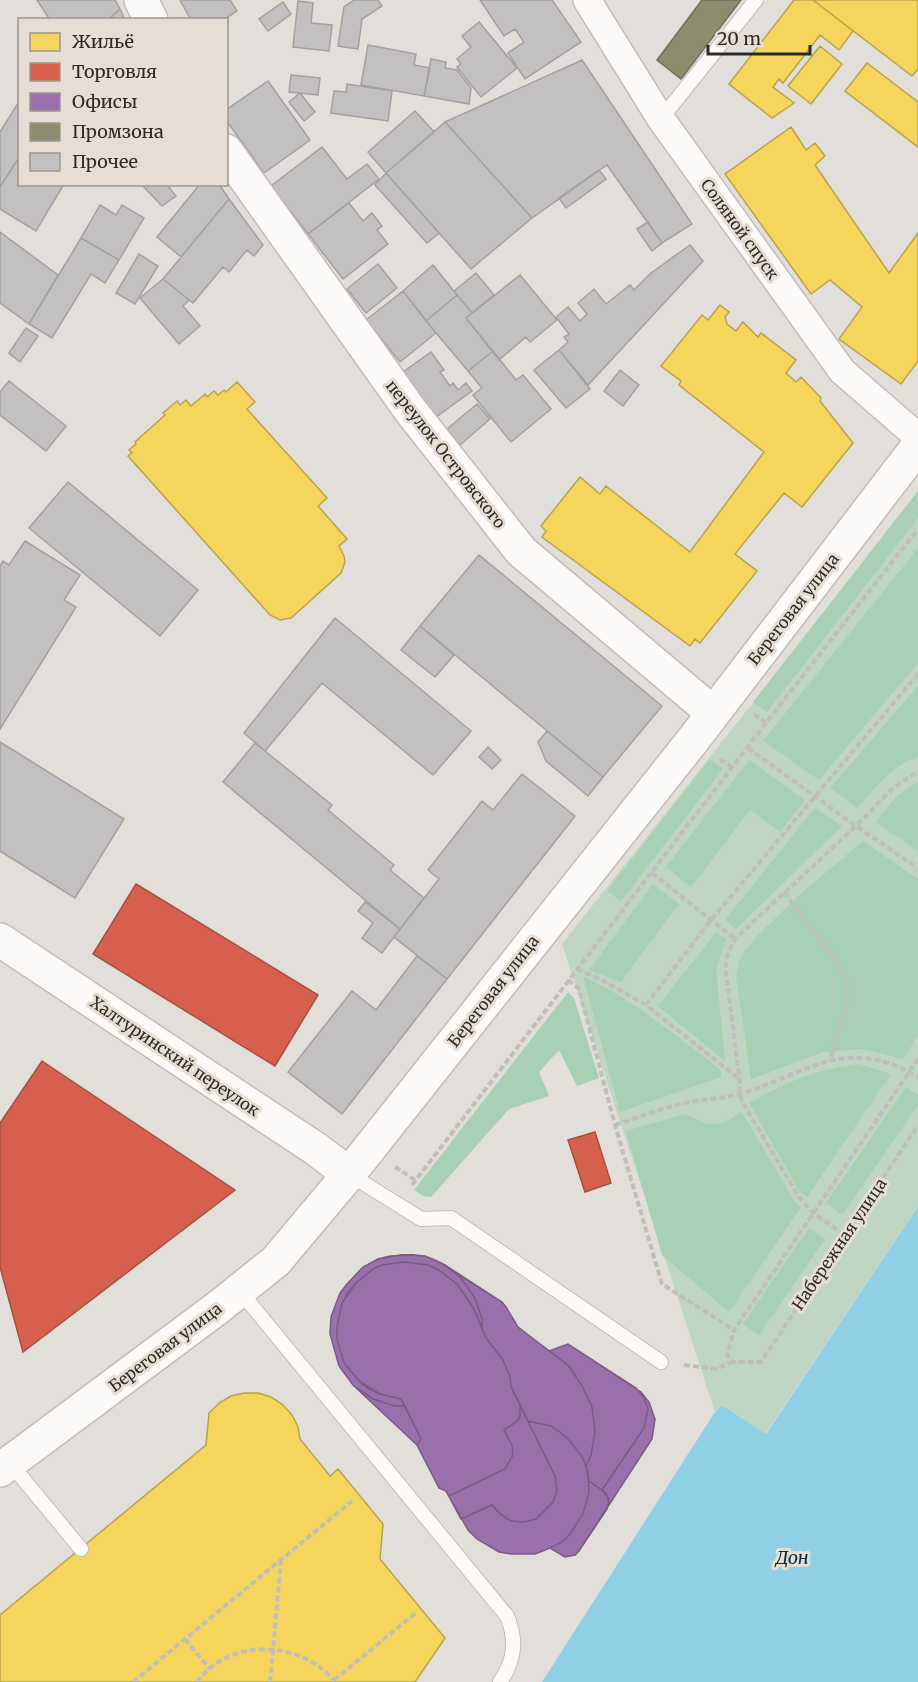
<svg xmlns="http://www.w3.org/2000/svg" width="918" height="1682" font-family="Merriweather,serif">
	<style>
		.green { fill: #bed6c3 }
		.forest { fill: #a7d0b4 }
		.water { fill: #8fd0e7 }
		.homes { fill: #f6d55c; stroke: #baa24c; stroke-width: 1.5 }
		.shops { fill: #d6604d; stroke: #a35041; stroke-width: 1.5 }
		.offices { fill: #9970ab; stroke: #795b83; stroke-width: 1.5 }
		.industry { fill: #8c8c6e; stroke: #706f58; stroke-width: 1.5 }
		.building { fill: #c2c0c0; stroke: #a3a0a0; stroke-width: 1.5 }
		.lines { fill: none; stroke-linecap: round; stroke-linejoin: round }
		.service-casing { stroke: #c0bcb8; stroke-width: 16 }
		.minor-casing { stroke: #c0bcb8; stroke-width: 30 }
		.tertiary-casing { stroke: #c0bcb8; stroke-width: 36 }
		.secondary-casing { stroke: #c0bcb8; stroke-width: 36 }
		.path { stroke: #c0bfbc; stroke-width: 4; stroke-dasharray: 6 3; stroke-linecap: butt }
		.service { stroke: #fbfaf9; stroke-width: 14 }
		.minor { stroke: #fbfaf9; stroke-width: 27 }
		.tertiary { stroke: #fbfaf9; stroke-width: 33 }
		.secondary { stroke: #fbfaf9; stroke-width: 33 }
		.labels { text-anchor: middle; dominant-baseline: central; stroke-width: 6; stroke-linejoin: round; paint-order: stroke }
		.street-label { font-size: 16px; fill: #2d2a26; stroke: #e6ded5 }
		.water-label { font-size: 18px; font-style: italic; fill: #02303e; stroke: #e6ded5 }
	</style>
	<rect width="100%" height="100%" fill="#e2ded9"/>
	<path class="green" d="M918,494v713l-153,227 -42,-29 -8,7 -153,-468z"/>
	<path class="forest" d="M918,491v27l-151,194 -14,-10z
		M918,548v115l-99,117 -56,-39z
		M918,686v71c-26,7 -43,32 -61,51l-27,-20z
		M710,759l13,10 -102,132 -14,-10z
		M749,760l56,40 -25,32 -30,-22 -59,77 -25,-20z
		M918,782v69l-42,-29 21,-26z
		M815,808l27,18 -106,103 -11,-9z
		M863,841l55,38v157l-15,23 -41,-10 -39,3 -72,27 -15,-102 4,-19 14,-19 43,-42z
		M653,884l26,20 -58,78 -32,-12z
		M716,932l10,7 -10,30 9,92 -67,-55z
		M583,976c52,25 92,59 138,94v7l-101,35z
		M568,992l6,6 25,80 -22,8 -18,-36 -20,22 10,24 -40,13 -78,88 -8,-1 -9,-6z
		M859,1064l32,10 -84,123 -7,-5 -51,-89c40,-22 65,-33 110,-39z
		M906,1087l12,8v10l-76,110 -16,-12z
		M741,1111l54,91 6,5 -72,105 -67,-57 -36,-124 59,-17 22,10h12l13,-6z
		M809,1228l16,11 -66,96 -16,-11z"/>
	<path class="water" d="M918,1207v475h-376l173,-270 7,-7 44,29z"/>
	<path class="homes" d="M794,0h19l40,31 -14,19 -19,-15 -37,48 -4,-4 -6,8 21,16 -22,15 -43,-34z
		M813,0h105v69l-6,7z
		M820,46l22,18 -31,40 -23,-18z
		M867,63l51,39v45l-73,-56z
		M791,127l15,23 9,-7 10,13 -10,9 74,108 29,-40v128l-17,23 -62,-45 23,-32 -32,-27 -19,14 -86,-120z
		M791,127l15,23 9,-7 10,13 -10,9 74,108 29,-40v128l-17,23 -62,-45 23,-32 -32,-27 -19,14 -86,-120z
		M720,305l9,7 -4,5 2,7 9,7 7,-9 15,15 3,-4 35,27 -10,13 10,9 5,-5 20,21 -1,3 33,42 -51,64 -18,-14 -49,61 22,17 -57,72 -5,-4 -5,7 -148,-109 4,-6 -5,-5 39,-49 20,17 6,-8 84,66 74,-100 -85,-67 2,-4 -20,-15 41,-51 6,5z
		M237,382l18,20 -8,7 80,89 -9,8 29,33 -8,7 5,10 1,6 -4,11 -50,45 -6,1 -5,1 -10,-5 -142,-159 4,-3 -3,-3 7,-6 -1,-2 30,-27 -2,-2 14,-12 3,4 6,-5 5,6 14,-12 2,3 7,-6 4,4 6,-5 2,2z
		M244,1393h14l13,4 11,7 10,11 6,12 2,12 30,37 8,-7 45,55 -3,35 65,79 -30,44h-415v-67l206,-170 3,-32 10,-10 12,-7z"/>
	<path class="shops" d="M136,884l182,111 -43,71 -182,-112z
		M42,1061l193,129 -212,162 -23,-85v-144z
		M595,1132l16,51 -26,9 -17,-52z
		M416,1262l12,3 21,12 9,8 16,24 8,19 -6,25 -6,11 42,81 1,10 -8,14 -56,27 -48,-97 -21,-5 -21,-13 -15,-18 -7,-24v-12l5,-24 14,-20 17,-14 9,-4z
		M416,1262l23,8 19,15 16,24 8,19 -1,12 -5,13 -6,11 -16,18 -35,16 -28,-1 -22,-8 -10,-8 -15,-18 -7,-24 2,-24 9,-22 8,-10 17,-14 19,-6z"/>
	<path class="offices" d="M401,1255l24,1 12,5 8,4 16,13 14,20 7,21v9l4,10 17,22 7,17 1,10 17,34 23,5 10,7 9,8 13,17 5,15 1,19 -6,22 -13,20 -8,8 -12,6 -15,6h-24l-12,-2 -22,-13 -9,-9 -22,-39 -7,-3 -22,-43 4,-6 -16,-33h-10l-22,-7 -20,-14 -14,-19 -9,-32 1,-17 9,-24 7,-9 16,-17 15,-8z
		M401,1255l24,1 12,5 65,41 4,5 12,20 51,39 13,20 10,21 3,24 -4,24 -5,11 3,15 17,12 3,11 -30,47 -4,4 -10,2 -15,-9 -15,6h-24l-12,-2 -22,-13 -9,-9 -22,-39 -7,-3 -22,-43 -64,-60 -14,-19 -9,-32 1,-17 9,-24 7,-9 16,-17 15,-8z
		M413,1255l12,1 20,9 57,37 4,5 12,20 31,24 19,-7 68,44 8,10 4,11 -4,19 -42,62 7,9 -2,10 -28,42 -4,4 -10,2 -15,-9 -15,6h-24l-12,-2 -22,-13 -9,-9 -22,-39 -7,-3 -22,-43 -64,-60 -14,-19 -9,-32 1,-17 9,-24 7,-9 16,-17 15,-8 12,-3z
		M413,1255l12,1 20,9 57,37 4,5 12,20 31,24 19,-7 73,48 8,10 6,17 -3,20 -73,112 -4,4 -10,2 -15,-9 -15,6h-24l-12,-2 -22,-13 -9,-9 -22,-39 -7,-3 -22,-43 -64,-60 -14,-19 -9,-32 1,-17 9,-24 7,-9 16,-17 15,-8 12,-3z
		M404,1262l24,3 11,5 19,15 16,24 12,29 17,22 7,17 1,10 9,17v13l-4,5 -12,8 8,15 1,10 -8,14 -56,27 -3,-5 -7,-3 -22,-43 4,-6 -20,-40 -21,-5 -21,-13 -15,-18 -7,-24v-12l5,-24 14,-20 17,-14 9,-4z
		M404,1262l24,3 11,5 19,15 16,24 12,29 17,22 7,17 1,10 44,89 2,15 -4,11 -17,17 -12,3 -13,-1 -11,-7 -8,-9 -31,14 -15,-28 -7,-3 -22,-43 4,-6 -20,-40 -21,-5 -11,-5 -10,-8 -15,-18 -7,-24v-12l5,-24 6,-10 8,-10 17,-14 9,-4z"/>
	<path class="industry" d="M702,0h39l-60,79 -24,-19z"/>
	<path class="building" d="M37,0h78l5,9 -12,11h-58z
		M180,0h50l7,11 -14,9h-32z
		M354,0h24l4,6 -20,13 -4,30 -20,-3 6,-39z
		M480,0h72l29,42 -56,37 -17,-26 16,-11 -9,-13 -11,7z
		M298,1l15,2 -2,20 21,2 -3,26 -36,-4z
		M283,2l8,12 -23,17 -9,-12z
		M120,9l5,11h-17z
		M479,22l38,46 -36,29 -24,-30 4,-3 -4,-5 14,-12 -9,-11z
		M368,45l48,9 -2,11 16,3 -6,28 -63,-11z
		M431,59l15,3 -1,6 12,2 14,18 -2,16 -45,-8z
		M582,60l110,164 -30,19 -55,-78 -75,53 -87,-96z
		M291,75l29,3 -2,17 -29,-3z
		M268,81l42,59 -46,33 -38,-53v-10z
		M347,84l45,7 -4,30 -57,-8 3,-22 12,1z
		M300,93l15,19 -11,9 -15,-19z
		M20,100v56l-20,31v-55z
		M415,111l19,21 -48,41 -18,-21z
		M445,122l87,96 -61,51 -85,-96z
		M322,147l25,32 20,-15 12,15 -71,55 -37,-48z
		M20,156v28h44l-28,47 -36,-22v-22z
		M599,170l7,9 -40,29 -7,-10z
		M386,173l53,60 -12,10 -52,-58z
		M141,184h29l-2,2 8,10 -14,10z
		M200,184h19l10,15 -48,58 -24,-20z
		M229,199l34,46 -9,11 -7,-6 -18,22 -6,-5 -30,36 -30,-24z
		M349,203l14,18 9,-8 10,13 -5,4 11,14 -45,35 -35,-45z
		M100,205l16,10 6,-10 22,13 -25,42 -38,-22z
		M648,222l14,21 -10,8 -15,-22z
		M0,232l58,43 -29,49 -29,-21z
		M81,238l38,22 -14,23 -14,-9 -39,64 -23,-14z
		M690,245l13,16 -115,124 -29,-35 9,-8 -4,-5 5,-3 -13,-17 12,-10 12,14 7,-7 -9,-11 16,-14 12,15 24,-19 4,5 17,-17z
		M139,254l19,12 -23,38 -19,-11z
		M378,264l19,24 -31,25 -19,-24z
		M433,265l24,30 -31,26 -23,-30z
		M476,273l18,22 -22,18 -18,-22z
		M520,275l37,45 -27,22 -4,-5 -27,23 -33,-42z
		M163,279l26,21 -6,6 17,20 -21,18 -39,-46z
		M403,291l33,42 -36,29 -34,-42z
		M457,295l15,18 -6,5 27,33 -25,20 -42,-50z
		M26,328l12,8 -18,26 -11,-9z
		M559,350l31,39 -24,19 -32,-38z
		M493,351l23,29 7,-5 28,34 -40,33 -38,-47 9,-7 -14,-17z
		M431,352l13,18 -4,2 10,14 3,-3 5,7 8,-7 6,8 -36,26 -33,-45z
		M620,370l19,15 -16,21 -19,-15z
		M9,381l57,45 -20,25 -46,-36v-23z
		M477,404l13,15 -30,26 -13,-16z
		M68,482l130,108 -38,46 -131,-108z
		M25,541l55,34 -16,25 12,7 -76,122v-163l3,-5 6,4z
		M479,555l183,151 -59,71 -183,-151z
		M335,618l136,113 -38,44 -111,-92 -57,68 -21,-18z
		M420,626l34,29 -19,22 -34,-27z
		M547,731l56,46 -15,19 -42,-35 -8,-19z
		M0,742l124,77 -49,79 -75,-47z
		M255,743l77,62 -4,5 66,55 -4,5 34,28 -24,31 -177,-147z
		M488,747l13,13 -9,9 -13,-12z
		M522,774l53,42 -128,163 -53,-42 45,-58 -11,-9 54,-69 11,9z
		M365,902l35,27 -18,24 -20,-15 11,-15 -15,-12z
		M417,956l30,23 -105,135 -54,-42 64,-81 24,19z"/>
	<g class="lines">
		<defs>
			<path id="service" d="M661,119l95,-119
				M349,1174l72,45 30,-1 210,144
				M239,1290l268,326c10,24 8,44 -7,66
				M10,1463l71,86"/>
			<path id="minor" d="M587,0l74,119 181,252 76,66"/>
			<path id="tertiary" d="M141,0l10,20
				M226,151l184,259 111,141 192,162
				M0,940l316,209 33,25"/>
			<path id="secondary" d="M0,1470l220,-164 56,-45 73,-87 344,-434 225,-294"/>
		</defs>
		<use href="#service" class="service-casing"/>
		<use href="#minor" class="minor-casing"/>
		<use href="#tertiary" class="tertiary-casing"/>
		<use href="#secondary" class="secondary-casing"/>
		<path class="path" d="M754,714l12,9
			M748,748l108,78 62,42
			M720,759l13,9
			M652,873l83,66
			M785,892c16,28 61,68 62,99 0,23 -11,47 -17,69
			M577,969l23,10 46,26 92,73
			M568,980l11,9 36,136 47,159 72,46
			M646,1005l65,-85 207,-246
			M918,1059l-184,271 -7,25 5,7h29l157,-237
			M615,1125c22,-7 44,-16 66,-21 19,-5 40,-5 59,-10 69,-21 105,-60 178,-17
			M395,1167l20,13
			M412,1185l354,-462 152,-194
			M844,1235l-32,-23 -13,-15 -55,-92 -5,-11 1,-9 -14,-114v-12l9,-20 121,-113 35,-36 27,-19
			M684,1365l32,4 16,-7
			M185,1639l25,30
			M334,1680l83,-68
			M133,1682l219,-181
			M197,1682c33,-45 105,-42 138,0
			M270,1682l11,-122"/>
		<use href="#service" class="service"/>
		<use href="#minor" class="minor"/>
		<use href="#tertiary" class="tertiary"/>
		<use href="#secondary" class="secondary"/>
	</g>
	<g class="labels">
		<g class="street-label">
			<text transform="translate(740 229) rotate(54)">Соляной спуск</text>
			<text transform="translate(446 454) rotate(52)">переулок Островского</text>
			<text transform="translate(793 609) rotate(-52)">Береговая улица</text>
			<text transform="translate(493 991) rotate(-52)">Береговая улица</text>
			<text transform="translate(175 1056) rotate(34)">Халтуринский переулок</text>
			<text transform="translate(839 1244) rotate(-56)">Набережная улица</text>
			<text transform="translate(165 1347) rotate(-37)">Береговая улица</text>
		</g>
		<g class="water-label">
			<text x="792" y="1557">Дон</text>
		</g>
	</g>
	<rect x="18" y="18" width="210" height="168" fill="#e6ded5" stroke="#9c968f" stroke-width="1.5"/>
	<rect x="30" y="33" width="30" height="18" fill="#f6d55c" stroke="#9c968f" stroke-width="1.5"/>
	<text x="72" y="48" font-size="18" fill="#2d2a26">Жильё</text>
	<rect x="30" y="63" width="30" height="18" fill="#d6604d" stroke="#9c968f" stroke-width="1.5"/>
	<text x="72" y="78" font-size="18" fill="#2d2a26">Торговля</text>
	<rect x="30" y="93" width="30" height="18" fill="#9970ab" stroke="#9c968f" stroke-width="1.5"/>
	<text x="72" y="108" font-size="18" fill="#2d2a26">Офисы</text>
	<rect x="30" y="123" width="30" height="18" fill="#8c8c6e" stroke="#9c968f" stroke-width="1.5"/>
	<text x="72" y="138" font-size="18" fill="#2d2a26">Промзона</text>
	<rect x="30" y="153" width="30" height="18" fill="#c2c0c0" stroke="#9c968f" stroke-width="1.5"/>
	<text x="72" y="168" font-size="18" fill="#2d2a26">Прочее</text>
	<path d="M708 45v9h102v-9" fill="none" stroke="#2d2a26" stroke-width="3"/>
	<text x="717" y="45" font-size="18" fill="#2d2a26" stroke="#e6ded5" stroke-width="4.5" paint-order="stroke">20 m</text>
</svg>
